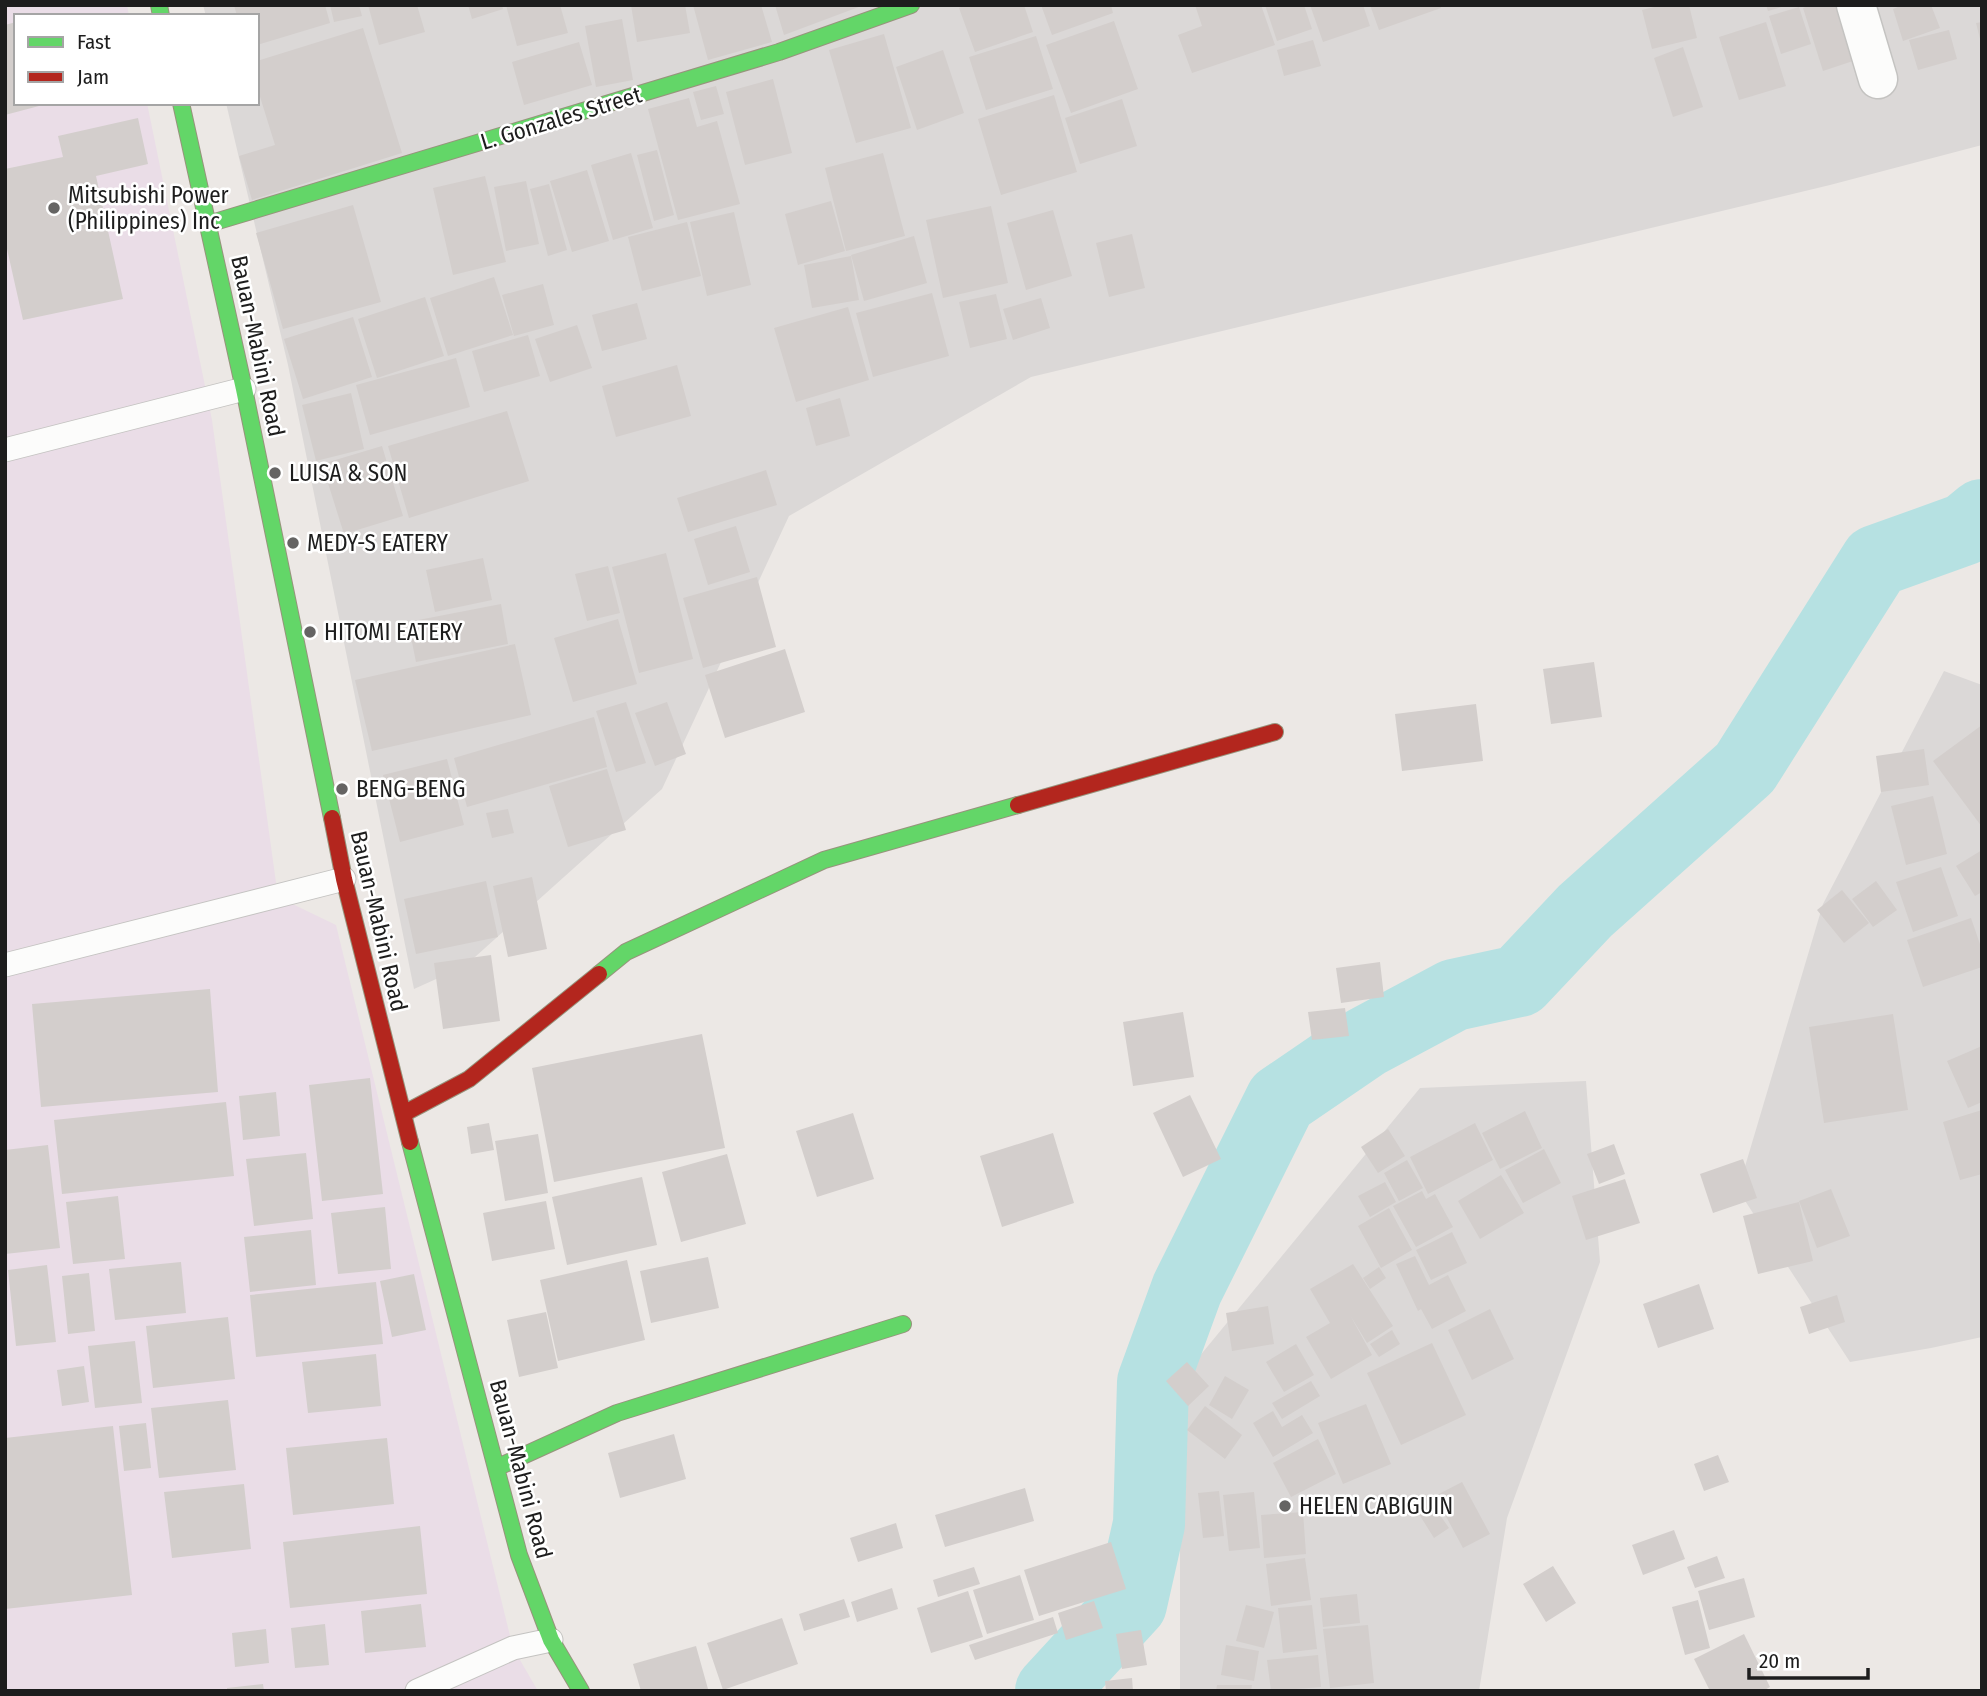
<svg xmlns="http://www.w3.org/2000/svg" width="1987" height="1696" font-family="'Fira Sans Condensed',sans-serif">
	<style>
		.residential { fill: #dbd8d7 }
		.industrial { fill: #eadde7 }
		.lines { fill: none; stroke-linecap: round; stroke-linejoin: round }
		.river { stroke: #b6e1e2; stroke-width: 72 }
		.building { fill: #d3cecc }
		.lane-casing { stroke: #c4c3c1; stroke-width: 25 }
		.street-casing { stroke: #c4c3c1; stroke-width: 41 }
		.fast-casing { stroke: #97937c; stroke-width: 18 }
		.jam-casing { stroke: #97937c; stroke-width: 18 }
		.lane { stroke: #fcfcfb; stroke-width: 23 }
		.street { stroke: #fcfcfb; stroke-width: 38 }
		.fast { stroke: #63d668; stroke-width: 16 }
		.jam { stroke: #b3261e; stroke-width: 16 }
		.poi-dot { fill: #656463; stroke: #fff; stroke-width: 2.5 }
		.labels { text-anchor: middle; dominant-baseline: central; stroke-width: 5; stroke-linejoin: round; paint-order: stroke }
		.street-label { font-size: 23px; fill: #1d1d1d; stroke: #fff }
		.poi-label { font-size: 23px; fill: #1d1d1d; stroke: #fff; text-anchor: start }
	</style>
	<rect width="100%" height="100%" fill="#ece8e5"/>
	<path class="residential" d="M203,5h1779v140l-152,40 -799,192 -242,139 -127,273 -197,177 -51,23 -126,-624 -62,-262h31v-87h-51z
		M1944,671l38,14v652l-51,11 -81,14 -112,-172 85,-286z
		M1586,1081l14,181 -93,256 -28,173h-299v-311l240,-292z"/>
	<path class="industrial" d="M5,5h122l2,11h-113v87h131l65,317 66,477 58,28 177,723 25,43h-533z"/>
	<g class="lines">
		<path class="river" d="M1051,1691l80,-87 18,-80 4,-142 34,-93 94,-189 85,-58 88,-47 65,-14 66,-70 160,-143 131,-207 89,-32 17,-14"/>
	</g>
	<path class="building" d="M234,5h91l5,18 -73,22v-29h-20z
		M330,5h29l3,11 -28,6z
		M368,5h49l8,27 -46,13z
		M468,5h34l1,4 -31,10z
		M506,5h54l8,28 -51,13z
		M631,5h54l5,28 -53,9z
		M693,5h68l11,37 -64,18z
		M775,5h89l-80,30z
		M965,5h59l9,27 -58,20 -16,-44z
		M1041,5h70l2,8 -61,22z
		M1195,5h66l14,40 -83,28 -14,-38 24,-9z
		M1265,5h39l8,24 -35,12z
		M1310,5h53l7,21 -47,16z
		M1370,5h70l1,3 -62,22z
		M1662,5h27l8,33 -45,11 -10,-39z
		M1766,5h19v1l-17,5z
		M1811,5h38l16,52 -42,14 -20,-63z
		M1903,5h28l9,23 -37,13 -10,-32z
		M1799,7l12,37 -30,10 -12,-38z
		M622,19l11,61 -37,7 -11,-61z
		M1114,21l24,68 -67,24 -25,-68z
		M16,22v81h22l1,3 -34,9v-90z
		M1766,22l20,64 -47,14 -20,-63z
		M1982,22v21h-1l-5,-20z
		M363,28l39,125 -150,47 -13,-44 36,-11 -18,-58v-26z
		M1949,30l8,29 -39,11 -9,-30z
		M884,34l27,94 -55,15 -27,-93z
		M1036,36l17,53 -67,21 -17,-53z
		M1313,40l8,26 -37,10 -7,-26z
		M579,42l13,43 -68,20 -12,-43z
		M1683,47l20,60 -30,10 -19,-59z
		M943,50l21,63 -47,17 -21,-63z
		M773,79l19,74 -47,12 -19,-73z
		M716,86l8,28 -23,6 -8,-28z
		M1054,95l23,77 -76,23 -23,-76z
		M689,98l8,29 20,-6 23,83 -62,16 -30,-111z
		M1122,99l15,47 -57,18 -15,-46z
		M138,118l10,46 -52,12 27,123 -100,21 -18,-80v-71l58,-12 -5,-21z
		M657,150l17,65 -20,6 -17,-66z
		M631,153l22,75 -40,12 -22,-75z
		M883,153l22,83 -59,15 -21,-83z
		M587,170l22,71 -37,11 -22,-71z
		M485,176l21,86 -53,13 -20,-87z
		M526,181l13,63 -33,7 -12,-64z
		M549,184l18,66 -19,6 -18,-67z
		M831,201l14,50 -47,14 -13,-51z
		M353,205l28,97 -98,27 -27,-96z
		M991,206l17,77 -65,15 -17,-78z
		M1053,210l19,66 -46,14 -19,-67z
		M734,212l17,73 -44,11 -17,-74z
		M687,222l14,54 -59,15 -14,-54z
		M1132,234l13,54 -36,9 -13,-54z
		M914,236l13,47 -63,18 -13,-46z
		M851,256l8,44 -47,8 -8,-43z
		M494,277l19,58 -65,21 -18,-58z
		M543,284l11,41 -40,11 -12,-41z
		M932,293l17,63 -76,21 -17,-64z
		M996,294l11,45 -37,9 -11,-46z
		M425,297l19,59 -67,22 -19,-59z
		M1041,298l9,30 -37,12 -10,-31z
		M637,303l10,36 -45,12 -10,-36z
		M848,307l21,73 -73,22 -22,-74z
		M353,317l19,60 -69,22 -19,-60z
		M577,325l15,43 -42,14 -15,-43z
		M528,335l12,41 -56,16 -12,-41z
		M456,358l14,49 -100,28 -14,-50z
		M677,365l14,51 -75,21 -14,-51z
		M351,393l13,56 -48,12 -14,-56z
		M840,398l10,38 -34,10 -10,-38z
		M507,411l22,70 -120,37 -21,-72z
		M382,446l21,70 -59,18 -22,-70z
		M766,470l11,35 -89,27 -11,-34z
		M736,526l14,46 -42,13 -14,-46z
		M666,553l27,106 -54,14 -27,-106z
		M483,558l9,42 -57,12 -9,-42z
		M608,566l12,47 -33,8 -12,-47z
		M757,577l19,70 -73,21 -20,-70z
		M501,604l7,40 -92,18 -8,-40z
		M618,619l19,65 -64,18 -19,-64z
		M515,644l16,71 -159,36 -17,-71z
		M785,649l20,63 -80,26 -20,-63z
		M1594,662l8,55 -51,7 -8,-55z
		M626,702l20,61 -30,9 -20,-61z
		M667,702l19,52 -31,12 -20,-53z
		M1476,704l7,57 -81,10 -7,-57z
		M594,717l13,50 -140,40 -13,-49z
		M1982,725v102l-49,-66z
		M1924,749l5,36 -48,7 -5,-36z
		M447,759l17,66 -64,17 -17,-67z
		M607,769l19,61 -58,17 -19,-61z
		M1933,796l14,58 -41,11 -15,-59z
		M508,809l6,24 -22,5 -6,-25z
		M1982,850v42l-7,4 -19,-30z
		M1941,867l17,49 -45,16 -17,-50z
		M532,877l15,72 -39,8 -15,-71z
		M486,881l12,56 -82,17 -12,-55z
		M1876,881l21,29 -24,17 -21,-28z
		M1842,890l27,33 -25,20 -27,-33z
		M1971,918l11,32v17l-59,20 -16,-47z
		M491,955l9,66 -57,8 -9,-66z
		M1380,962l4,35 -43,6 -5,-35z
		M210,989l8,103 -177,15 -9,-103z
		M1345,1008l4,28 -37,4 -4,-28z
		M1183,1012l11,65 -61,9 -10,-64z
		M1893,1014l15,96 -84,13 -15,-96z
		M702,1034l23,114 -171,34 -22,-114z
		M1982,1046v56l-14,6 -21,-47z
		M370,1078l13,116 -61,7 -13,-116z
		M276,1092l4,44 -37,4 -4,-44z
		M1190,1095l31,64 -38,18 -30,-64z
		M226,1102l8,74 -172,18 -8,-74z
		M1982,1110v64l-22,6 -17,-58z
		M1525,1111l17,37 -42,21 -18,-36z
		M853,1113l21,66 -57,18 -21,-66z
		M489,1123l5,27 -23,4 -4,-27z
		M1475,1123l18,37 -65,34 -18,-37z
		M1388,1129l17,27 -27,17 -17,-26z
		M1053,1133l21,70 -72,24 -22,-71z
		M538,1134l10,59 -43,8 -10,-60z
		M1614,1144l11,30 -26,10 -12,-30z
		M48,1145l12,103 -55,6v-104z
		M1544,1149l17,34 -38,20 -18,-33z
		M306,1153l7,66 -59,7 -8,-67z
		M727,1154l19,70 -65,18 -19,-70z
		M1743,1159l14,39 -44,15 -13,-39z
		M1407,1160l16,28 -24,13 -15,-28z
		M1501,1175l23,38 -44,26 -22,-38z
		M642,1177l15,68 -90,20 -15,-68z
		M1625,1179l15,44 -54,17 -14,-44z
		M1385,1182l11,20 -26,15 -12,-21z
		M1831,1189l19,47 -33,12 -18,-47z
		M1422,1191l4,8 9,-5 18,33 -37,20 -23,-41z
		M118,1196l7,63 -52,5 -7,-62z
		M546,1201l9,48 -63,12 -9,-48z
		M1799,1202l14,59 -55,13 -15,-58z
		M385,1207l6,62 -53,5 -7,-61z
		M1389,1208l23,42 -31,18 -23,-42z
		M311,1230l5,55 -66,7 -6,-55z
		M1452,1232l15,31 -36,17 -15,-30z
		M1415,1256l14,29 19,-10 18,36 -34,18 -11,-20 -3,2 -22,-47z
		M708,1257l11,51 -68,15 -11,-52z
		M627,1260l18,80 -87,21 -18,-81z
		M181,1262l5,51 -71,7 -6,-51z
		M1353,1264l40,62 -26,17 -17,-28 22,40 -41,24 -25,-42 24,-14 -20,-34z
		M47,1265l9,77 -40,4 -8,-76z
		M1379,1267l7,11 -16,11 -7,-11z
		M89,1273l6,58 -27,3 -6,-58z
		M414,1274l12,56 -34,7 -12,-56z
		M376,1282l7,62 -127,13 -6,-62z
		M1699,1284l15,45 -56,19 -15,-44z
		M1837,1295l8,27 -36,12 -9,-27z
		M1268,1306l6,38 -42,7 -6,-38z
		M1490,1309l24,50 -42,21 -24,-50z
		M546,1312l12,56 -39,9 -12,-57z
		M228,1317l7,62 -82,9 -7,-62z
		M1392,1330l8,14 -21,13 -9,-13z
		M135,1341l7,62 -47,5 -7,-62z
		M1432,1343l34,72 -65,30 -34,-72z
		M1296,1344l18,31 -30,17 -18,-30z
		M376,1354l5,52 -73,7 -6,-51z
		M1187,1362l22,24 -21,20 -22,-25z
		M84,1366l5,36 -27,4 -5,-36z
		M1225,1376l24,14 -17,29 -23,-14z
		M1311,1381l9,15 -38,23 -10,-16z
		M228,1400l8,70 -77,8 -8,-70z
		M1366,1404l25,60 -48,20 -25,-61z
		M1205,1406l37,29 -17,24 -38,-29z
		M1273,1411l9,16 20,-12 11,18 -40,24 -20,-34z
		M146,1423l5,45 -27,3 -5,-45z
		M113,1426l19,169 -127,14v-171z
		M674,1434l12,45 -66,19 -12,-45z
		M387,1438l7,66 -101,11 -7,-67z
		M1318,1439l18,35 -45,23 -18,-34z
		M1718,1455l11,27 -25,9 -10,-27z
		M1462,1482l28,52 -27,14 -28,-52z
		M244,1484l7,65 -79,9 -8,-66z
		M1025,1488l9,33 -89,26 -10,-32z
		M1219,1491l5,45 -21,2 -5,-45z
		M1254,1492l6,56 -31,3 -6,-56z
		M1425,1494l24,34 -15,10 -22,-35z
		M1303,1512l3,42 -42,4 -3,-43z
		M896,1523l7,25 -45,14 -8,-24z
		M420,1526l7,68 -137,14 -7,-66z
		M1674,1530l11,29 -42,16 -11,-30z
		M1111,1542l15,47 -87,27 -15,-46z
		M1717,1556l8,22 -30,10 -8,-21z
		M1305,1558l6,42 -40,6 -5,-42z
		M1553,1566l23,37 -30,19 -23,-38z
		M974,1567l6,17 -42,13 -5,-17z
		M1020,1575l14,45 -47,14 -14,-44z
		M1744,1578l11,39 -46,13 -11,-39z
		M892,1588l6,21 -41,13 -6,-20z
		M968,1591l15,46 -52,16 -14,-45z
		M1357,1594l3,29 -37,4 -3,-29z
		M844,1599l6,18 -46,14 -5,-17z
		M1698,1600l12,48 -25,7 -13,-48z
		M1094,1601l9,27 -37,12 -8,-27z
		M421,1604l5,43 -61,6 -4,-42z
		M1246,1605l28,7 -10,36 -28,-7z
		M1312,1605l5,44 -34,4 -5,-45z
		M1053,1617l5,16 -83,27 -6,-15z
		M782,1618l16,46 -75,26 -16,-47z
		M325,1624l4,41 -34,3 -4,-40z
		M1368,1625l6,58 -44,5 -7,-59z
		M266,1629l3,34 -34,4 -3,-34z
		M1141,1630l6,35 -25,4 -6,-35z
		M1744,1634l26,53 -7,4h-53l-16,-32z
		M1226,1645l33,6 -5,30 -33,-6z
		M696,1646l12,43 -6,2h-61l-8,-27z
		M1318,1655l3,32 -50,4 -4,-31z
		M1132,1678l1,13h-27l-1,-10z
		M263,1684l1,7h-37v-3z
		M1217,1685h35l-1,6h-35z"/>
	<g class="lines">
		<defs>
			<path id="lane" d="M5,450l239,-61
				M5,965l339,-86
				M417,1691l96,-43 38,-8"/>
			<path id="street" d="M1856,5l22,74"/>
			<path id="fast" d="M159,5l2,11
				M181,103l63,286 88,429
				M208,224l571,-172 132,-47
				M599,974l27,-22 198,-92 194,-55
				M410,1142l109,413 32,85 30,51
				M496,1468l121,-55 286,-89"/>
			<path id="jam" d="M1018,805l257,-73
				M332,818l12,61 66,263
				M403,1114l66,-35 130,-105"/>
		</defs>
		<use href="#lane" class="lane-casing"/>
		<use href="#street" class="street-casing"/>
		<use href="#fast" class="fast-casing"/>
		<use href="#jam" class="jam-casing"/>
		<use href="#lane" class="lane"/>
		<use href="#street" class="street"/>
		<use href="#fast" class="fast"/>
		<use href="#jam" class="jam"/>
	</g>
	<g class="poi-dot">
		<circle cx="54" cy="208" r="7"/>
		<circle cx="275" cy="473" r="7"/>
		<circle cx="293" cy="543" r="7"/>
		<circle cx="310" cy="632" r="7"/>
		<circle cx="342" cy="789" r="7"/>
		<circle cx="1285" cy="1506" r="7"/>
	</g>
	<g class="labels">
		<g class="street-label">
			<text transform="translate(561 118) rotate(-17)">L. Gonzales Street</text>
			<text transform="translate(258 346) rotate(78)">Bauan-Mabini Road</text>
			<text transform="translate(379 921) rotate(77)">Bauan-Mabini Road</text>
			<text transform="translate(521 1469) rotate(75)">Bauan-Mabini Road</text>
		</g>
		<g class="poi-label">
			<text x="68" y="195">Mitsubishi Power<tspan x="68" dy="26">(Philippines) Inc</tspan></text>
			<text x="289" y="473">LUISA &amp; SON</text>
			<text x="307" y="543">MEDY-S EATERY</text>
			<text x="324" y="632">HITOMI EATERY</text>
			<text x="356" y="789">BENG-BENG</text>
			<text x="1299" y="1506">HELEN CABIGUIN</text>
		</g>
	</g>
	<rect width="1987" height="1696" fill="none" stroke="#1d1d1d" stroke-width="14"/>
	<rect x="14" y="14" width="245" height="91" fill="#ffffff" stroke="#a5a5a5" stroke-width="2"/>
	<rect x="28" y="37" width="35" height="10" fill="#63d668" stroke="#a5a5a5" stroke-width="2"/>
	<text x="77" y="49" font-size="21" fill="#1d1d1d">Fast</text>
	<rect x="28" y="72" width="35" height="10" fill="#b3261e" stroke="#a5a5a5" stroke-width="2"/>
	<text x="77" y="84" font-size="21" fill="#1d1d1d">Jam</text>
	<path d="M1749 1668v10h119v-10" fill="none" stroke="#1d1d1d" stroke-width="3.5"/>
	<text x="1759" y="1668" font-size="21" fill="#1d1d1d" stroke="#ffffff" stroke-width="5" paint-order="stroke">20 m</text>
</svg>
